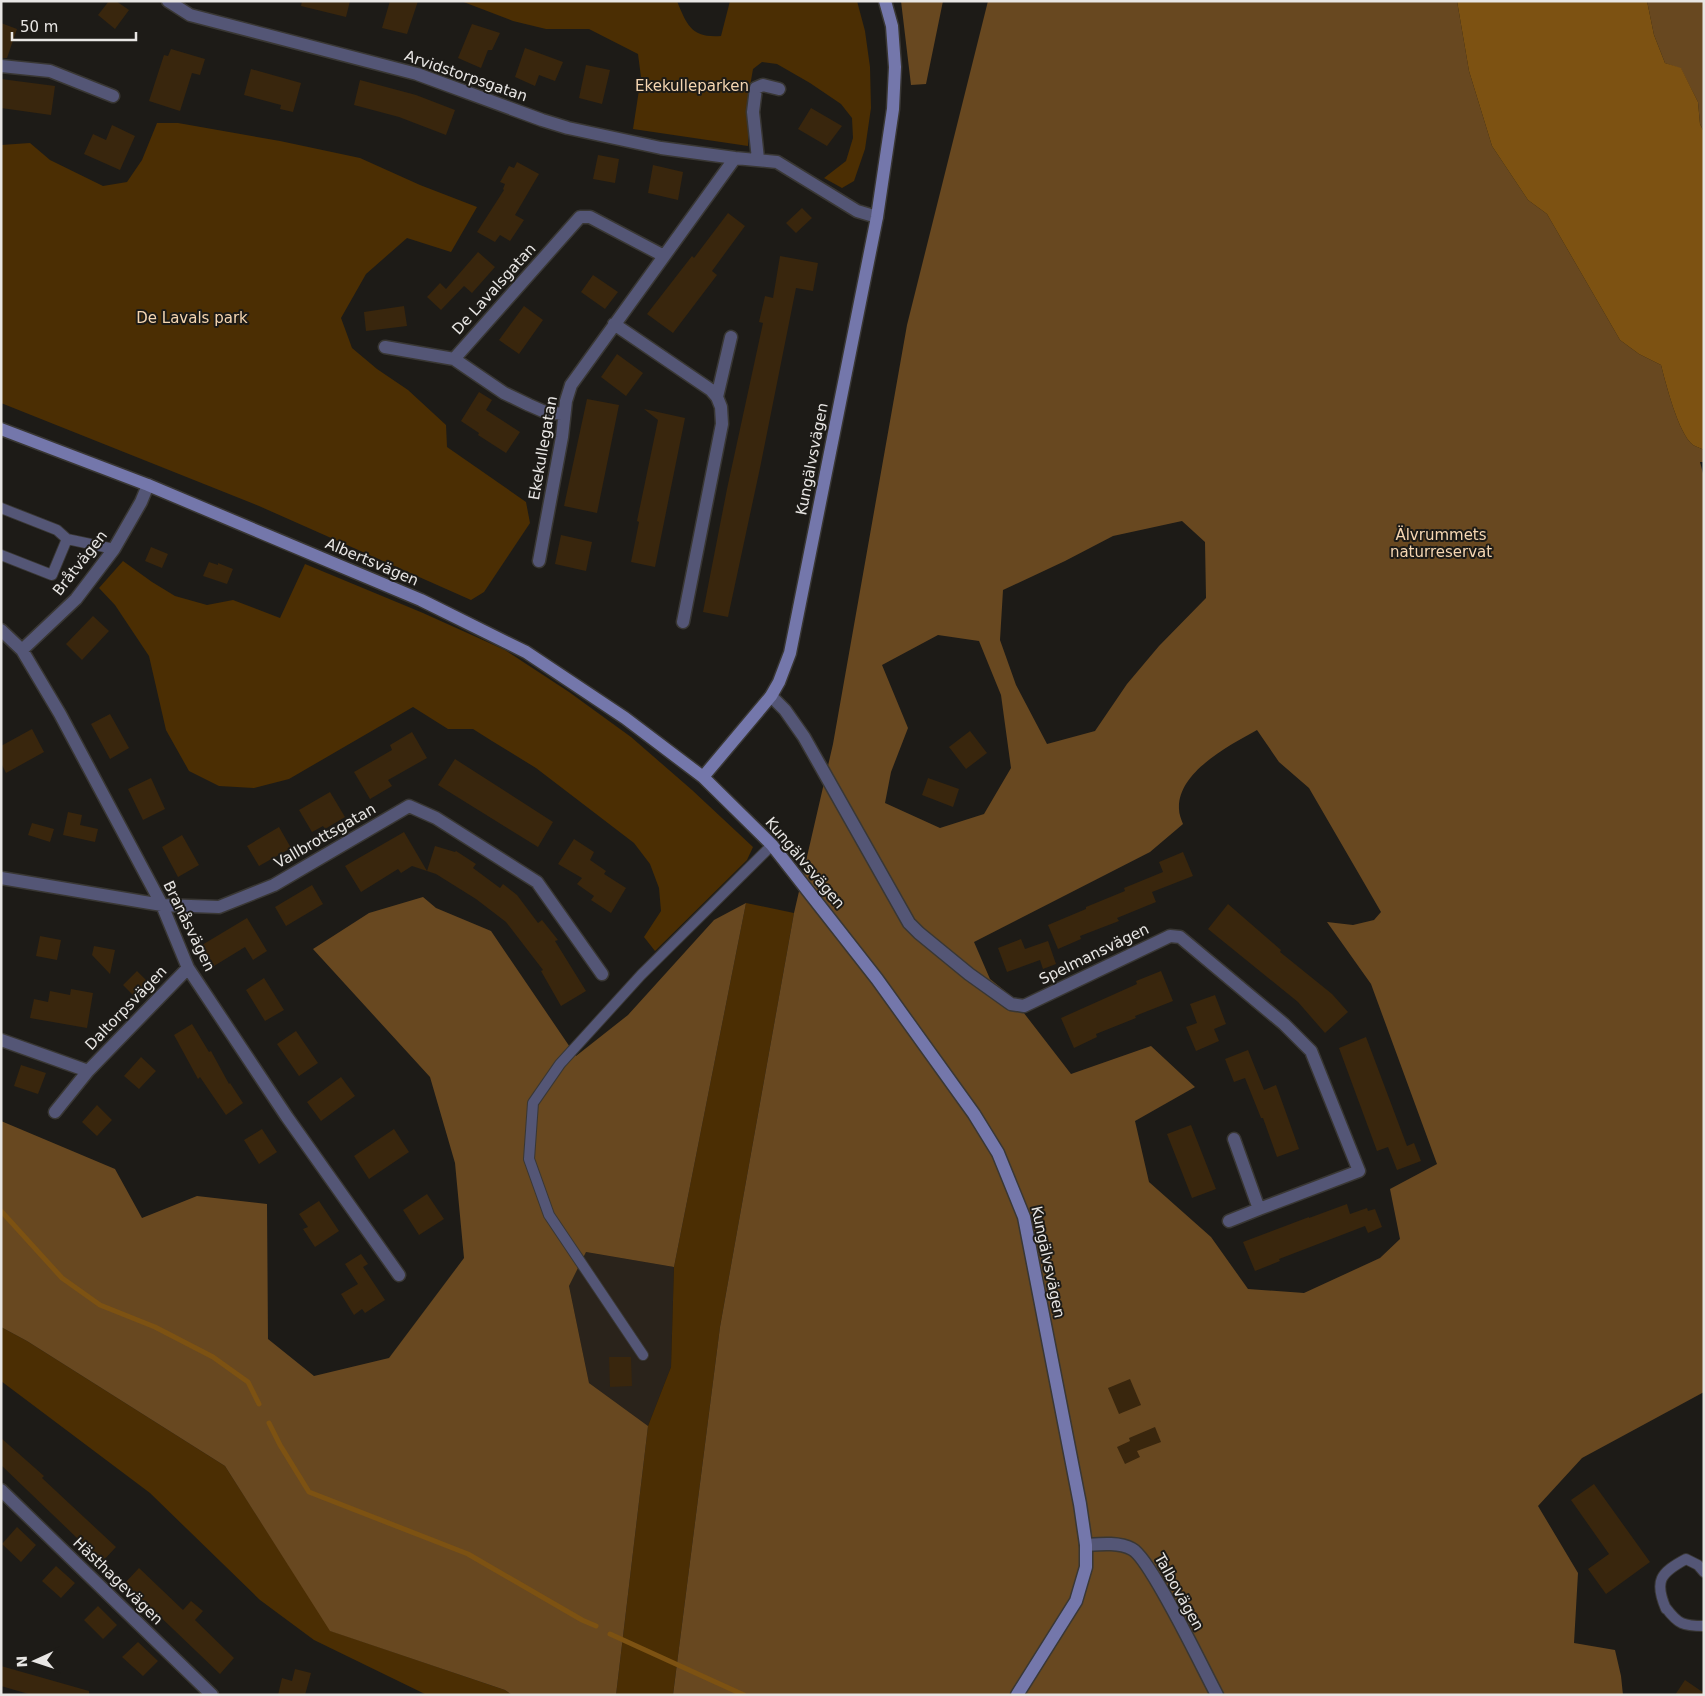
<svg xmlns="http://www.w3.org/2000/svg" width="1705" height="1696" font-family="'DejaVu Sans',sans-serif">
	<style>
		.built { fill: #2a231b }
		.green { fill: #4b2e03 }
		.forest { fill: #684820; fill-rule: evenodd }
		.water { fill: #7d5212 }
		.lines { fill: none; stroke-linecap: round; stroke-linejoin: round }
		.stream { stroke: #7d5212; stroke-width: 5 }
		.building { fill: #39260d }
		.lane-casing { stroke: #393734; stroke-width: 12 }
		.street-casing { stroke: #393734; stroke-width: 15 }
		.secondary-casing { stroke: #393734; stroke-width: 15 }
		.lane { stroke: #545676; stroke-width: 10 }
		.street { stroke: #545676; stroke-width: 12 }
		.secondary { stroke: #7477ab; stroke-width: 12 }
		.labels { text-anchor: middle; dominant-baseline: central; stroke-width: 4; stroke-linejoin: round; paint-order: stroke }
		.street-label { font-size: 15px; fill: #e8e6e4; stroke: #1d1b17 }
		.park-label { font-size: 15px; fill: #f5d6b2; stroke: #1d1b17 }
	</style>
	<rect width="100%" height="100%" fill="#1d1b17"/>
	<path class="built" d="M586,1252l88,15 -3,100 -23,59 -59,-43 -20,-97z"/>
	<path class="green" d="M461,1h216c10,25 15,37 44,35l9,-35h127l8,30 5,36 1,41 -6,41 -11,32 -12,7 -18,-10 22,-17 7,-23 -1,-20 -11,-14 -31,-21 -33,-19 -15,-2 -9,7 -4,23 -1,54 -115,-17 8,-52 -3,-23 -49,-25h-43l-33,-8z
		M157,123h21l102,18 80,17 60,27 57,22 -26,45 -44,-14 -41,36 -25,44 11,30 25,21 31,21 38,35 1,22 79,55 4,21 -46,69 -13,8 -212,-94 -258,-103v-258l29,-2 20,17 53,26 24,-4 15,-22z
		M123,561l29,21 23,14 32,9 26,-5 47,18 25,-54 118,49 82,37 64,42 62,45 61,53 61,57 -6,13 -92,91 -11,-14 17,-26 -2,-23 -9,-24 -16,-21 -98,-75 -44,-27 -19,-12h-25l-35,-22 -124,72 -35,9 -35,-2 -30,-15 -23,-41 -17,-74 -34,-51 -16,-17z
		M746,903l48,10 -74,414 -47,368h-57l32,-269 23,-59 3,-100z
		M1,1327l26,14 198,125 106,165 174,59 7,5h-85l-113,-55 -54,-40 -110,-107 -149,-112z"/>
	<path class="forest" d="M901,1h42l-17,83 -15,1z
		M988,1h469l12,70 23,75 36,54 19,14 73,126 19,14 22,11c5,19 17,68 32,80 3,2 8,3 11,5v12h-4l4,15v915l-122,66 -44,48 40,67 -4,70 41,7 6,26 2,19h-950l47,-368 74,-414 39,-169 74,-419zM1182,521l23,21 1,56 -47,48 -32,38 -32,47 -48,13 -31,-59 -16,-45 3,-50 62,-29 48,-25zM938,635l41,6 22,54 10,73 -27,46 -44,14 -55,-25 6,-31 17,-44 -26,-63zM1257,730l22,32 30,26 72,124 -7,8 -21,5 -26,-3 44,62 66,180 -47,25 10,50 -20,19 -76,35 -56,-4 -37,-52 -62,-55 -14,-61 60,-34 -44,-41 -80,28 -61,-79 -20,-16 -16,-37 176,-90 33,-28c-2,-5 -4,-10 -4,-15 -2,-37 51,-64 78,-79z
		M1647,1h57v131l-4,-8 -2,-22 -17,-33 -16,-6 -11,-28z
		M423,897l13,11 55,23 85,125 52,-41 86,-95 32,-17 -72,364 -88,-15 -17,34 20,97 59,43 -32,269h-104l-7,-5 -175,-59 -105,-165 -198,-125 -26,-14v-206l114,48 27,49 55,-22 70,8 1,135 46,37 75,-18 75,-100 -9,-95 -25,-86 -117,-128 56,-36z"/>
	<path class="water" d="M1457,1h190l7,34 11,28 16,5 17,34 2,22 4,8v318c-3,-2 -8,-3 -11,-5 -15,-12 -27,-61 -32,-80l-22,-11 -19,-14 -73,-126 -19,-14 -36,-54 -23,-75z"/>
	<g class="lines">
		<path class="stream" d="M1,1211l61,67 38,27 55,22 58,30 35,25 11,22
			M269,1423l11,22 29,47 159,62 114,66 14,6
			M610,1634l134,61"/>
	</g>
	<path class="building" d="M109,1h7l13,9 -14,19 -17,-14z
		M302,1h48l-4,16 -45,-11z
		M390,1h28l-11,33 -25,-6z
		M1,23l16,6 -10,29h-6z
		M472,24l28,9 -8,17h-4l-7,18 -23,-10z
		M525,48l38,14 -8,19 -16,-6 -4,11 -20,-9z
		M171,49l34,10 -5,16 -8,-2 -12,38 -31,-10 15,-46 4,1z
		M586,65l24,5 -8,34 -23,-6z
		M251,69l50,14 -8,29 -13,-3 1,-4 -37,-10z
		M1,79l54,7 -4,29 -50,-7z
		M360,80l56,15 39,15 -9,25 -47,-18 -45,-12z
		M811,108l31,18 -15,20 -29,-17z
		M112,125l23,11 -15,34 -36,-16 9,-20 13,6z
		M598,155l21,4 -4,24 -22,-4z
		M517,162l22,12 -24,41 9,5 -14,21 -10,-6 -5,7 -18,-10 27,-42 -1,-1 2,-5 -5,-2 9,-16 5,2z
		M653,165l30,7 -5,28 -30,-7z
		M802,208l10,10 -16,15 -10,-10z
		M728,213l17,13 -33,45 5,4 -44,58 -26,-19 45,-58 2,2z
		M478,252l17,15 -23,26 -8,-7 -23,24 -14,-13 13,-14 6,6z
		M780,256l38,7 -5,28 -17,-3 -36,180 -32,149 -25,-5 24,-123 36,-166 -4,-1 6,-26 8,2z
		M593,275l25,17 -13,17 -24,-17z
		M404,306l3,20 -41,5 -2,-19z
		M524,306l19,14 -24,34 -20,-14z
		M617,354l26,19 -17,23 -25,-19z
		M479,392l13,8 -6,10 34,22 -14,21 -28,-18 1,-2 -18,-12z
		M587,399l32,6 -22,108 -33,-7z
		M644,409l41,9 -30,149 -24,-5 8,-40 -2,-1 21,-101z
		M561,535l31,7 -6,29 -31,-7z
		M151,547l17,7 -6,14 -17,-7z
		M209,562l9,3v-2l15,6 -6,15 -24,-8z
		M93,616l16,15 -27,29 -16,-16z
		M110,714l19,34 -19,11 -19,-35z
		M32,729l12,23 -38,21 -5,-10v-17z
		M970,731l17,22 -21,16 -17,-22z
		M412,732l15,26 -39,22 4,6 -22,13 -16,-27 38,-22 -2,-5z
		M455,759l98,63 -15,25 -100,-62z
		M151,778l14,31 -22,11 -15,-31z
		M928,778l31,11 -6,18 -31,-12z
		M330,792l15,25 -20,12 -2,-3 -11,6 -13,-22z
		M68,812l14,3 -2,10 18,4 -3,13 -32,-7z
		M32,823l22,6 -4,13 -22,-7z
		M279,827l12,21 -32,18 -12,-20z
		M404,832l23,39 8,-25 20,6 1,-1 20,13 -3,4 27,20 3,-4 14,11 21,28 4,-3 16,20 -3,1 31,50 -25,15 -20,-35 2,-1 -37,-48 -30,-23 -40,-25 -24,-8 -11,7 -3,-4 -37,23 -16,-26z
		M182,835l17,30 -21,12 -16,-30z
		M574,839l20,13 -4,8 16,11 -2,3 22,14 -15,25 -20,-13 3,-4 -17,-12 5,-6 -24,-14z
		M1183,852l10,24 -41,16 4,10 -39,16 2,3 -39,15 1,3 -23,10 -10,-24 38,-16v-2l39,-16 -1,-3 39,-16 -4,-10z
		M312,885l11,19 -37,22 -11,-19z
		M1228,904l53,46 -1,2 52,42 16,18 -23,21 -27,-31 -90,-73z
		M247,918l20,33 -14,9 -8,-13 -31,19 -12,-21z
		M40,936l21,4 -4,20 -21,-4z
		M1021,939l4,10 23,-8 8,23 -13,5 -3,-9 -33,12 -9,-24z
		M94,946l21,4 -5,24 -18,-19z
		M137,971l11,11 -14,14 -11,-11z
		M1161,971l12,30 -38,15 1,2 -40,16 1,3 -23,11 -13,-30 76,-34 -1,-3z
		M264,978l20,32 -19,11 -19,-31z
		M71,989l22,4 -6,35 -57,-10 4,-19 14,3 2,-11 20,4z
		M1215,995l11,29 -12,5 5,12 -23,10 -10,-24 11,-4 -7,-19z
		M192,1024l17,28 2,-1 18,33 1,-1 13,20 -17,12 -26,-38 -2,2 -24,-44z
		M296,1031l22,32 -19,13 -22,-32z
		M1366,1037l41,109 7,-3 7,18 -24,9 -9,-23 -11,4 -38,-103z
		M1248,1050l16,40 12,-5 23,64 -22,8 -14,-39h-2l-16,-40 -11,4 -9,-23z
		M141,1057l15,14 -17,18 -15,-13z
		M21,1065l25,8 -8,21 -24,-8z
		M341,1077l14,19 -34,25 -14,-19z
		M97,1105l15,15 -15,16 -15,-14z
		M1191,1125l25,64 -24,9 -25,-64z
		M262,1129l15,23 -18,12 -15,-24z
		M394,1129l15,23 -40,27 -15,-23z
		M427,1194l17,25 -25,16 -16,-25z
		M319,1201l20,30 -24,16 -12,-18 5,-2 -9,-13z
		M1347,1204l3,10 17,-6 1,3 7,-2 7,18 -14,6 -3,-7 -86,33 1,2 -25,10 -12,-29 66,-25v1z
		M361,1254l7,10 -5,3 22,33 -20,13 -3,-4 -8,6 -13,-21 17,-10 -13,-20z
		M609,1357h22l1,29 -22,1z
		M1130,1379l11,26 -22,9 -11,-26z
		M1155,1427l6,15 -24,9 3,6 -15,7 -8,-17 13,-6 -1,-3z
		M1,1438l43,38 -2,2 74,69 -14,15 -101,-97z
		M1594,1484l56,78 -44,32 -18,-25 21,-15 -38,-54z
		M17,1527l19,18 -15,17 -19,-18z
		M56,1566l19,17 -14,15 -19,-17z
		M139,1568l44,42 8,-9 12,10 -8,9 39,38 -14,16 -95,-91z
		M98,1606l19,19 -14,14 -19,-19z
		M138,1642l20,19 -15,15 -21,-19z
		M1,1666l88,25v4h-57l-31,-9z
		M295,1669l16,4 -6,22h-27l4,-17 10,3z
		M1685,1680l19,13v2h-29z"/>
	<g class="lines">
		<defs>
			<path id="lane" d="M1,508l56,22 10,9
				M1,555l51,20 15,-36 47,10
				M643,1355l-94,-140 -20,-56 4,-56 27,-39 81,-89 131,-130
				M1666,1608c12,16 17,18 38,18
				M1666,1609c-12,-28 -6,-36 20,-50l12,6 6,7"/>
			<path id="street" d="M168,1l22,14 227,59 125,46 26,8 93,20 74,10 42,4 80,49 20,6
				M1,66l49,5 63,25
				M758,159l-5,-47 3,-24 7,-3 16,4
				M614,324l97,66 6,7
				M385,347l69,12 50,34 25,12 16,7 19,2
				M454,359l126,-142h10l74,39
				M539,561l23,-124 4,-36 5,-16 164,-227
				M683,622l39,-198 -1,-17 -4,-10 14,-60
				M1,630l21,20 38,64 102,191 26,63 99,149 112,158
				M22,650l54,-51 38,-50 27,-47 7,-17
				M771,696l14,14 19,27 105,186 10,10 50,41 42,30 13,2 146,-70 10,1 104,87 27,27 48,120 -100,38 -25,-70
				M1,878l161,27 57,2 55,-22 135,-79 27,12 101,64 65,92
				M1,1040l87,31
				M55,1112l33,-41 100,-103
				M1229,1221l30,-12
				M1,1490l211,205
				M1086,1545c14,-1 33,-3 46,4 19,10 71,120 85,146"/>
			<path id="secondary" d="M1,429l147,56 273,115 105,52 99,66 78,59 69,68 105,134 97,135 24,39 26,64 56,287 6,41v22l-10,34 -59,94
				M703,777l68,-81 8,-14 11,-29 87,-436 16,-108 2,-42 -3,-41 -7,-25"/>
		</defs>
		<use href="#lane" class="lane-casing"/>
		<use href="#street" class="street-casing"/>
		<use href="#secondary" class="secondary-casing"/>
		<use href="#lane" class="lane"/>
		<use href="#street" class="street"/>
		<use href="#secondary" class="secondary"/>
	</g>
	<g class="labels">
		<g class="street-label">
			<text transform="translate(466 76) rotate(19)">Arvidstorpsgatan</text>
			<text transform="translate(494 289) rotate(-48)">De Lavalsgatan</text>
			<text transform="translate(543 448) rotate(-80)">Ekekullegatan</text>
			<text transform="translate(812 459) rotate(-79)">Kungälvsvägen</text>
			<text transform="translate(372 562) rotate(23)">Albertsvägen</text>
			<text transform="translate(80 563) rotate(-52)">Bråtvägen</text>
			<text transform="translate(325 836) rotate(-30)">Vallbrottsgatan</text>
			<text transform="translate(805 863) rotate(50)">Kungälvsvägen</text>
			<text transform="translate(189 926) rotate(64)">Branåsvägen</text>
			<text transform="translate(1094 954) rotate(-26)">Spelmansvägen</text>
			<text transform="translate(126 1008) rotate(-46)">Daltorpsvägen</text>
			<text transform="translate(1048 1262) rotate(78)">Kungälvsvägen</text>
			<text transform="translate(118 1581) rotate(44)">Hästhagevägen</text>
			<text transform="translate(1179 1592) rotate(61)">Talbovägen</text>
		</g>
		<g class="park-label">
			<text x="692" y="86">Ekekulleparken</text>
			<text x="192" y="318">De Lavals park</text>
			<text x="1441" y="535">Älvrummets<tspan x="1441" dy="17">naturreservat</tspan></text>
		</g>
	</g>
	<rect width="1705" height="1696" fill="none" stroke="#e8e6e4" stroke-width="5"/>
	<g transform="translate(35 1661) rotate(267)" stroke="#1d1b17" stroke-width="4" paint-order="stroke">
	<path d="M0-4L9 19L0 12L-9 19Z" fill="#e8e6e4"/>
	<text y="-8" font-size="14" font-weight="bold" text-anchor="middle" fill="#e8e6e4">N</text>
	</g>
	<path d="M12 32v8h124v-8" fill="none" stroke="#e8e6e4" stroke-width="2.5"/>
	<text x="20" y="32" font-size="15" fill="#e8e6e4" stroke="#1d1b17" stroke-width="4" paint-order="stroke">50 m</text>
</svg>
